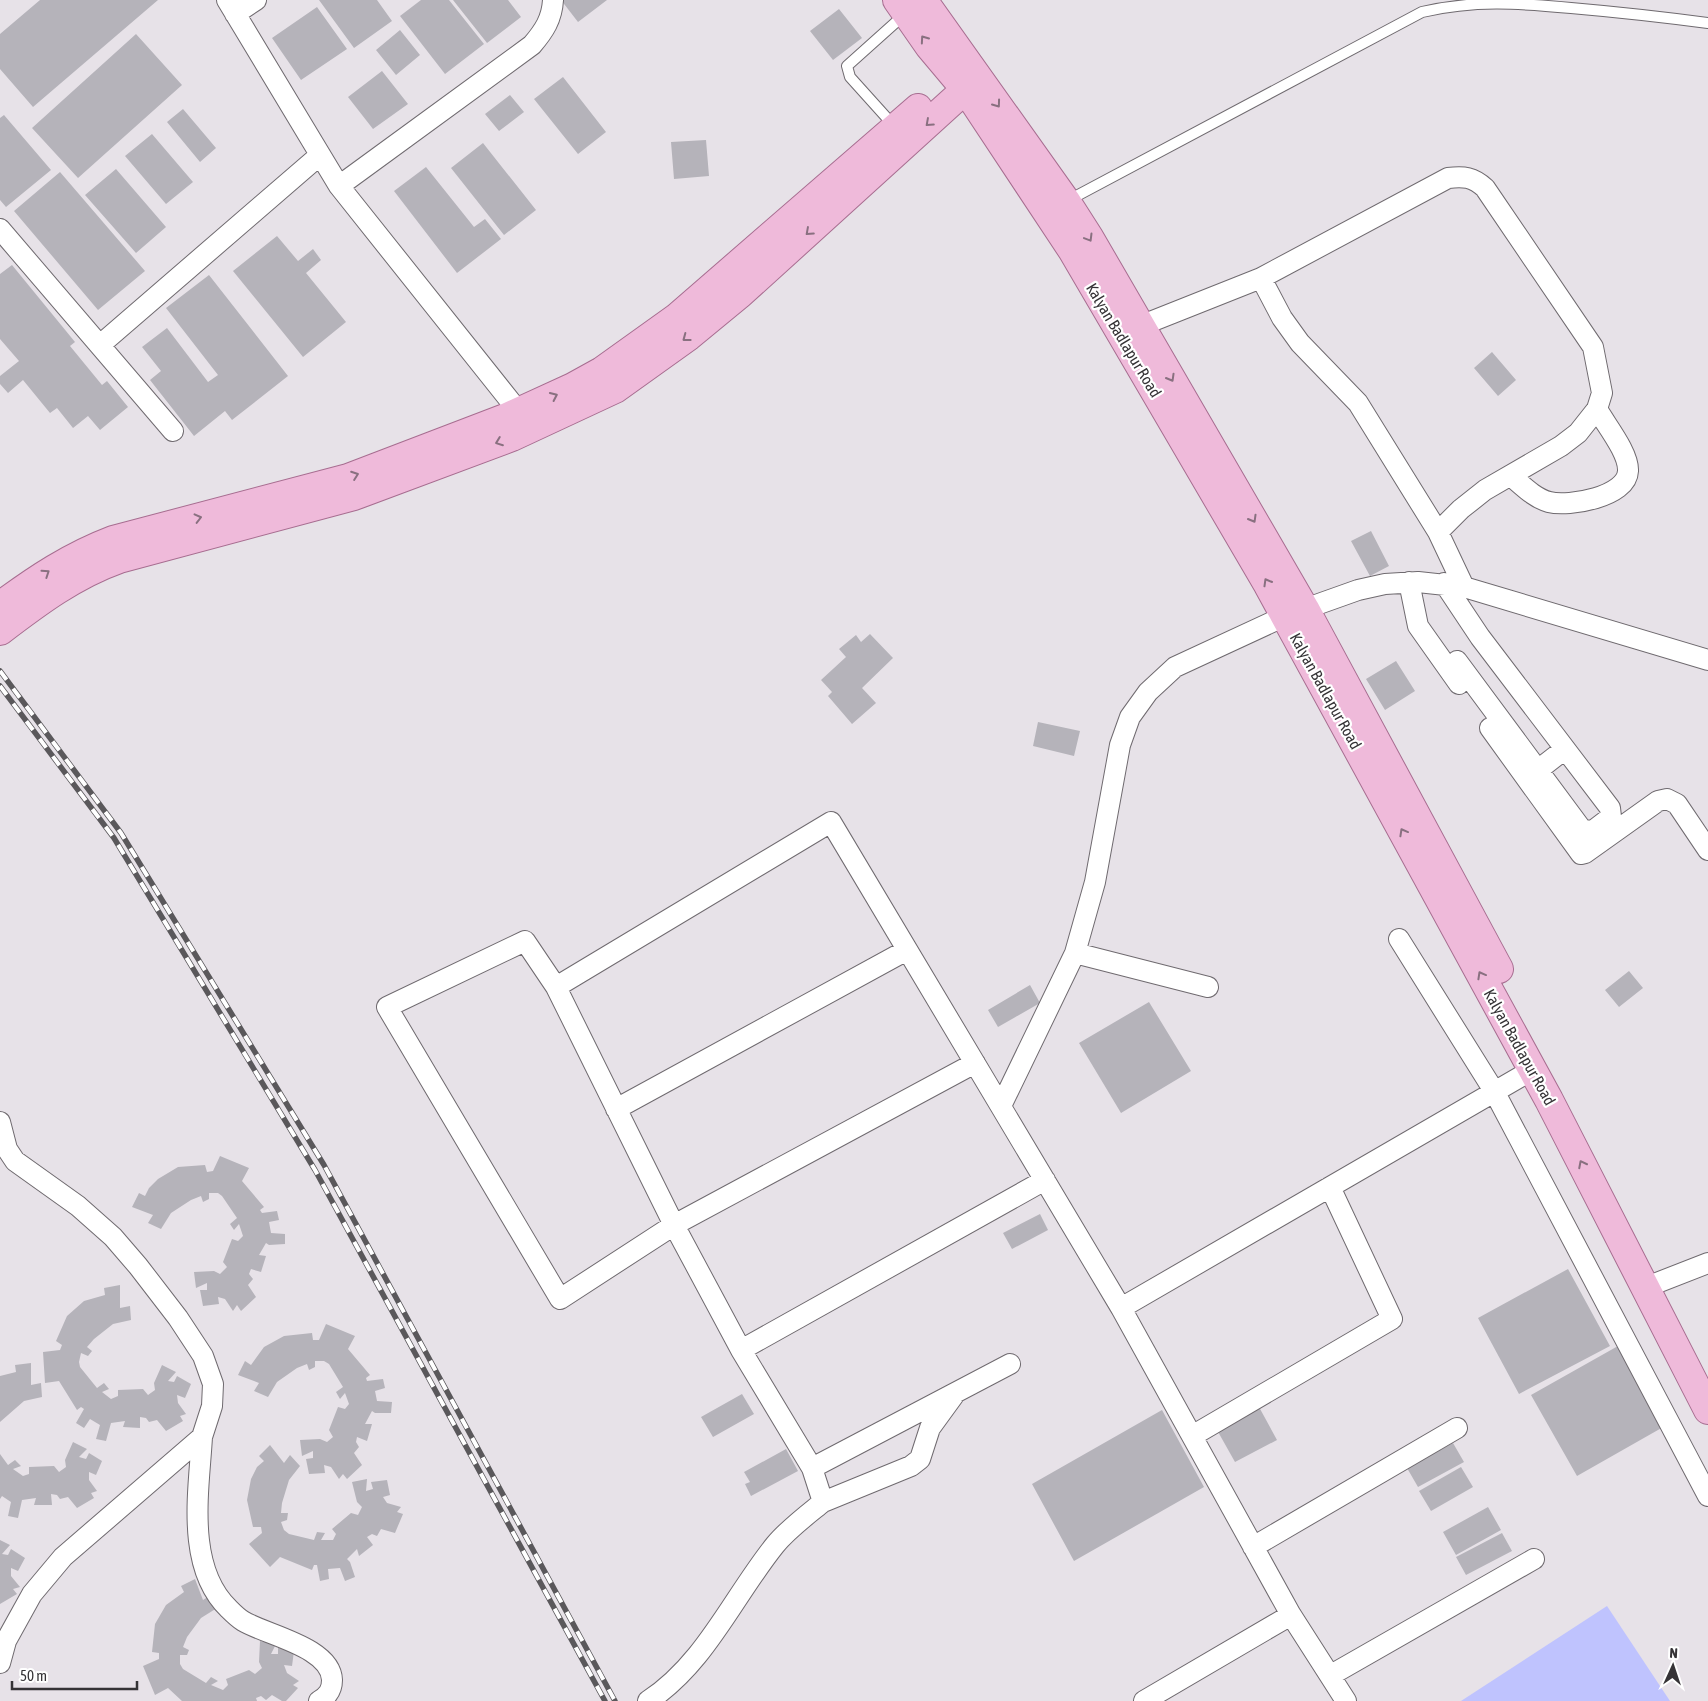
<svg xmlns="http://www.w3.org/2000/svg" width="1708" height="1701" font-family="'Asap Condensed',sans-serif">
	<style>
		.water { fill: #bfc3fe }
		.building { fill: #b5b3ba }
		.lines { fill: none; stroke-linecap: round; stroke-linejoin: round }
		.lane-casing { stroke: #6f6a6f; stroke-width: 12 }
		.street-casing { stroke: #6f6a6f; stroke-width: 22 }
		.primary-casing { stroke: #a76d90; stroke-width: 30 }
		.lane { stroke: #fff; stroke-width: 10 }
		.street { stroke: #fff; stroke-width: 20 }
		.primary { stroke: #efbada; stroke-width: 28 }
		.rail-casing { stroke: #5a585b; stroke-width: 5.5 }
		.rail { stroke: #fff; stroke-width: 4; stroke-dasharray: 11; stroke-linecap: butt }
		.oneway { stroke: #897080 }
		.labels { text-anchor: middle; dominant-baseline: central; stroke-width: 4.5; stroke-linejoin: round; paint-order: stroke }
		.street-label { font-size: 16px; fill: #353336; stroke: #fff }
	</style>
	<rect width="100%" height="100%" fill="#e7e2e8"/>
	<path class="water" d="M1607,1606l63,95h-209z"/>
	<path class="building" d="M40,0h118l-125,107 -33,-38v-35z
		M319,0h58l15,21 -38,27z
		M421,0h28l35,44 -39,30 -45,-58z
		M453,0h55l13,17 -34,26z
		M561,0h46l-29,22z
		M317,7l30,42 -46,31 -29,-42z
		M839,9l23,29 -29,22 -23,-29z
		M400,30l20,25 -24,20 -20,-25z
		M136,34l46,51 -104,93 -46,-50z
		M382,71l26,33 -35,25 -25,-32z
		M563,77l43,55 -28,22 -44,-55z
		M510,95l14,17 -25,19 -14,-17z
		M183,109l33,39 -16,14 -33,-40z
		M4,115l47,55 -45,37 -6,-7v-82z
		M152,134l41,48 -27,22 -41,-48z
		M706,140l3,36 -35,3 -3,-37z
		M483,143l53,67 -32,25 -53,-67z
		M426,167l48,60 11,-8 16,20 -44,34 -63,-82z
		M116,169l50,58 -30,26 -51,-58z
		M60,172l85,99 -47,39 -84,-99z
		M277,236l21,25 15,-12 8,11 -15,13 40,49 -43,35 -70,-86z
		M12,265l63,77 -5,4 32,39 5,-4 21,26 -28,23 -12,-14 -15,12 -16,-20 -7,5 -27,-33 -15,13 -8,-9v-8l19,-15 -19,-22v-65z
		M209,275l79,101 -56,44 -7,-9 -31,25 -44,-56 11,-9 -19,-24 25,-19 41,54 10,-7 -52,-67z
		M1492,352l24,28 -18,16 -24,-28z
		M1371,531l18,35 -19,10 -19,-35z
		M870,634l23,24 -31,30 14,15 -24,21 -24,-28 4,-4 -11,-12 25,-23 -7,-8 17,-14 5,7z
		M1396,661l19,30 -30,19 -19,-31z
		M1038,722l42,9 -6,25 -41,-10z
		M1629,971l14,17 -24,19 -14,-17z
		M1030,985l10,18 -42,24 -10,-17z
		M1149,1002l42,69 -70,42 -42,-70z
		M220,1156l29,12 -7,13 22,26 -4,3 2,3 15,-2 2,9 -10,2 2,11 14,1v10l-16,1 -3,-2 -7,12 7,1 -5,16 -10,-3 -2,5 4,5 -5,6 8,12 -15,14 -4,-6 -4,6 -8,-12 -7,-2 1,7 -16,2 -3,-16h7v-7l-11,5 -2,-16 20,-1 6,3 7,-7 -4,-5 9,-23 6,2 5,-5 -4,-12 -5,6 -4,-6 7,-6 -15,-22 -4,-3h-9v6l-6,3 -2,-6 -10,4 -20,13 -10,16 -13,-6 5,-8 -21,-8 7,-14 6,3 4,-8 9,-9 20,-12 27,-2 2,7 6,-1z
		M1040,1214l8,16 -36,19 -9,-16z
		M1568,1269l42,77 -91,48 -41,-76z
		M120,1285v23l10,-2 1,14 -18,4 -19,15 -7,8 5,4 -4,5 -7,-3 -2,9 1,5 17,21 7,-5 5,6 -7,3 9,7 7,-3v-6l25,-1 5,6 7,-5 -1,-7 8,-18 14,7 -8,9 6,1 3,-6 14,8 -6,14 -8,-3 1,8 8,11 -6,2 3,5 -17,10 -9,-11 -8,2 -3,-4 -6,-1v11l-17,-1 2,-6 -14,2 -5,18 -10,-2 4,-14 -10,-6 -6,9 -8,-5 8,-14 -3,-2 -4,3 -18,-29 -14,2 -2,-31 17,-2 2,-5 -6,-4 11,-25 17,-15 21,-6 -1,-7z
		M326,1324l29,12 -7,13 22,26 -4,3 1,3 16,-2 2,9 -10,3 2,10 15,1 -1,11h-16l-3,-2 -7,13h7l-5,17 -10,-4 -1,5 3,5 -5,6 8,12 -15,14 -4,-5 -4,5 -8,-12 -7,-2 1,8 -16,1 -3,-15 7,-1v-7l-11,5 -2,-16 20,-1 7,3 6,-5 -4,-7 9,-23 7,2 4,-5 -4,-11 -5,6 -4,-7 7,-5 -14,-23 -5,-3h-9v6l-6,3 -2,-6 -10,4 -20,14 -9,15 -14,-6 5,-8 -21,-8 7,-14 6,4 13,-18 20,-11 28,-3 1,7h6z
		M1618,1346l47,80 -88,50 -46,-81z
		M31,1363v22l10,-2 1,14 -18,4 -24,21v-46l16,-4 -1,-7z
		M742,1394l12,20 -41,23 -12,-20z
		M1259,1407l18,33 -42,22 -18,-32z
		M1162,1410l42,77 -130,74 -42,-77z
		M73,1442l14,7 -8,8 7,2 3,-6 13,8 -6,14 -7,-3v8l8,11 -6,2 3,5 -17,10 -9,-11 -8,2 -3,-4 -6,-1 1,11h-18l2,-7 -14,2 -4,18 -10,-2 3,-14 -9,-6 -2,3v-45l8,11 7,-5 6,6 -8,3 10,7 6,-2v-7l25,-1 5,6 7,-5 -1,-7z
		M1453,1443l11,19 -46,25 -11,-19z
		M270,1445l14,18 6,-8 10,11 -11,14 -7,23 -1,10h7l-1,7 -6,2 3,8 5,4 25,6 3,-8 8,1 -4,7h12l3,-6 -4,-5 19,-16 7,2 4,-8 -5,-5 -5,-20 15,-3 -1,12 7,-2 -2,-7 16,-2 3,15 -7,2 4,6 14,4 -4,5 6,2 -8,19 -14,-4 -4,7 -5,-2 -5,3 6,8 -14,11 -2,-7 -10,10 3,3 5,15 -10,4 -5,-13 -12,1 1,10 -9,2 -3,-16h-3l-2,5 -32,-13 -10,10 -21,-23 13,-11 -1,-6h-8l-6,-27 4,-21 6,-12 7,-6 -5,-5z
		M786,1449l12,22 -47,25 -6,-12 5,-2 -6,-10z
		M1461,1467l12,20 -42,24 -12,-20z
		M1488,1507l13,23 -45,25 -13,-23z
		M1502,1533l10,18 -46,24 -10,-18z
		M0,1540l10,5 -8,9 6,1 3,-6 14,9 -7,13 -7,-3v8l9,11 -7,2 4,5 -17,10z
		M195,1579l8,21 8,-5 6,13 -16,10 -14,19 -4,10 6,3 -2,5h-7v9l3,5 23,14 5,-6 7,4 -7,4 12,5 5,-5 -2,-6 23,-9 6,4 7,-6 -3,-6 1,-21 16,3 -5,10h7v-7l16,4 -2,15 -8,-1 3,8 12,8 -6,4 5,3 -12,13h-4l-10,-6 -6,5 -5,-4 -5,2 1,3h-75l-14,-13 -13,7 -12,-29 16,-7v-6l-7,-1 3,-28 11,-19 18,-13 -3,-6z"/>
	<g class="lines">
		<defs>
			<path id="lane" d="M895,127l-45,-50 -3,-11 58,-52
				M1067,201l355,-189c53,-12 95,-9 149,-4 46,4 91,9 137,15"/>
			<path id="street" d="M227,0l112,186 180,226 5,10
				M235,14l21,-14
				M339,186l193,-141c12,-14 20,-26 21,-45
				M0,229l173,202
				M1261,278l21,40 18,25 58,60 80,129 26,55
				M1130,330l131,-52 187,-100c16,-2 25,-1 37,10l108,159 9,46 -5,16 -19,24 -17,13 -76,44 -24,19 -23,23
				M100,345l220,-190
				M1511,476c11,9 23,22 38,26 20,5 78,-5 79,-31 1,-18 -22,-46 -31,-62
				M1409,582l9,44 41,58
				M1444,583l36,54 130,171 1,9 -17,13 -11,1 -126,-170
				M1490,728l91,126 4,-1 73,-52 9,-2 10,5 31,46
				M1538,770l27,-21
				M1399,939l95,152 214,405
				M1075,953l133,34
				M556,987l275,-165 290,486 170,307 55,86
				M1001,1106l74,-153 20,-71 25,-137 10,-28 18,-25 27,-25 110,-51 73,-26 27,-6 33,-2 46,5 244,73
				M616,1109l291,-159
				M0,1122l7,27 8,12 63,45 35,31 25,29 40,52 25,38 10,28 -1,22 -10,31 -139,120 -31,37 -26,47 -6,22
				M1644,1288l64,-25
				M1121,1308l411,-238
				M741,1350l304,-170
				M1192,1436l200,-117 -62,-132
				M202,1437c-3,53 -17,130 27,172 4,4 9,9 14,12 23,14 88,26 89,59 0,10 -4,16 -13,21
				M812,1468l198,-104
				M823,1502l88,-36 9,-7 10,-31 24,-33
				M1253,1547l204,-119
				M1331,1675l203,-116
				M648,1701c57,-37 85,-104 127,-156 13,-16 32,-30 48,-43l-11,-34 -71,-118 -67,-125 -118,-238 -31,-46 -138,66 173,292 114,-74 301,-162
				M1144,1701l147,-86"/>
			<path id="primary" d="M897,0l32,46 37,44 106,160 196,335 281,515 159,310
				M923,0l143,201 23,36 216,372 194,360
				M0,606c36,-27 71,-50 113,-66l235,-62 157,-60 68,-31 29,-16 74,-53 242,-210
				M0,631c38,-29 74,-56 119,-72l235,-63 158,-59 103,-48 74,-53 51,-42 238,-216"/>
		</defs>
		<use href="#lane" class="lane-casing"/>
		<use href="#street" class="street-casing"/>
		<use href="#primary" class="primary-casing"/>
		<use href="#lane" class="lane"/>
		<use href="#street" class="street"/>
		<use href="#primary" class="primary"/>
		<defs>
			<path id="rail" d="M0,671l121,162 203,332 291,536
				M0,686l114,152 201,332 290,531"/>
		</defs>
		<use href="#rail" class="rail-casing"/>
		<use href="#rail" class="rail"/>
	</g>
	<defs><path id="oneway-chevron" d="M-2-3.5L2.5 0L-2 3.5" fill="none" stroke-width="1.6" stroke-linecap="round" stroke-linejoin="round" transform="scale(1.25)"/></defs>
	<g class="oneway">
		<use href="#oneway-chevron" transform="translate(924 39) rotate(-125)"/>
		<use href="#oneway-chevron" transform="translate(997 104) rotate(54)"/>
		<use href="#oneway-chevron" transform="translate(929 123) rotate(138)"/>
		<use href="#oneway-chevron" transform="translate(809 232) rotate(138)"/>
		<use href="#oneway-chevron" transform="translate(1089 238) rotate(59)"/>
		<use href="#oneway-chevron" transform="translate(686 338) rotate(143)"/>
		<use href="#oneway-chevron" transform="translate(1171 378) rotate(60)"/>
		<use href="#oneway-chevron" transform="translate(554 396) rotate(-25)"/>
		<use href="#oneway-chevron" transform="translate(499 442) rotate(159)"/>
		<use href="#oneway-chevron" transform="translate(355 475) rotate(-20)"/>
		<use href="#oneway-chevron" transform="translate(198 518) rotate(-14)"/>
		<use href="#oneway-chevron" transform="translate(1253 519) rotate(60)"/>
		<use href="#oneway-chevron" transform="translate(46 573) rotate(-34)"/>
		<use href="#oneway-chevron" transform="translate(1267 582) rotate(-120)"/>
		<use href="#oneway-chevron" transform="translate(1403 832) rotate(-119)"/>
		<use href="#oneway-chevron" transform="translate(1481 975) rotate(-119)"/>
		<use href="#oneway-chevron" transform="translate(1582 1164) rotate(-117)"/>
	</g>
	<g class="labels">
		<g class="street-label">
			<text transform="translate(1124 340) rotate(59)">Kalyan Badlapur Road</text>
			<text transform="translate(1326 691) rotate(61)">Kalyan Badlapur Road</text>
			<text transform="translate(1520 1047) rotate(61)">Kalyan Badlapur Road</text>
		</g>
	</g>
	<g transform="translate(1673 1666) rotate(3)" stroke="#ffffff" stroke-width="4" paint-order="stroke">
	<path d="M0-4L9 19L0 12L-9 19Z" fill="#353336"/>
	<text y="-8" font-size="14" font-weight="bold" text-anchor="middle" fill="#353336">N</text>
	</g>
	<path d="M12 1681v8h125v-8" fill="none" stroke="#353336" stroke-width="2.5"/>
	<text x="20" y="1681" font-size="15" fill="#353336" stroke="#ffffff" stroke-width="4" paint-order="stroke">50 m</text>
</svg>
